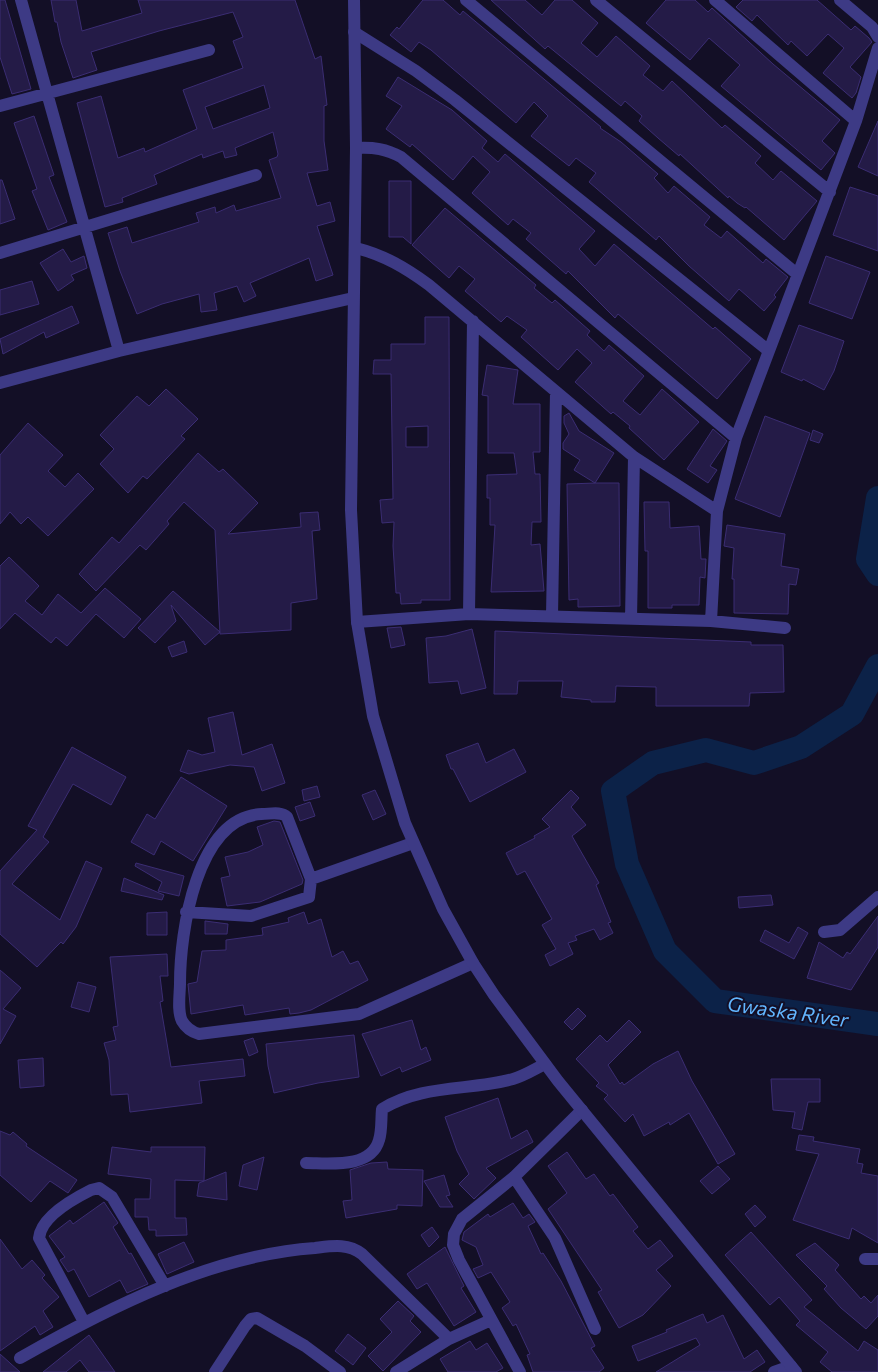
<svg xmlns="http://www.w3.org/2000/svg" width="878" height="1372" font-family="Commissioner,sans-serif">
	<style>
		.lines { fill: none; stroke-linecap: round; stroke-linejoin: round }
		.river { stroke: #0c2248; stroke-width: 24 }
		.building { fill: #241b47; stroke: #3b2d73; fill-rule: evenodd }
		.minor { stroke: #3d3a85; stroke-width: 12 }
		.tertiary { stroke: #3d3a85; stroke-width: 12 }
		.labels { text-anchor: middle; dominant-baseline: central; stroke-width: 4; stroke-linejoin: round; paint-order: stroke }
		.water-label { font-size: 20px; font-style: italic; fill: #62b6ff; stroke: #130f26 }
	</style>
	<rect width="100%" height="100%" fill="#130f26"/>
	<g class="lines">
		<path class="river" d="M878,498l-10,61 10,15
			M878,666l-26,48 -51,33 -47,16 -48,-13 -53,13 -40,28 14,73 38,87 50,50 163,23"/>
	</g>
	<path class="building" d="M0,0h5l26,89 -19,5 -12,-37z
		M51,0h25l6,31 60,-18 -4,-13h157l20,59 6,-3 6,49 -3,1v35l4,29 -21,3 10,33 13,-4 5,19 -18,5 16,49 -17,6 -7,-23 -59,25 6,13 -12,6 -7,-16 -23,7 3,17 -16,2 -2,-18 -37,10 -25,10 -17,-43 -12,-38 19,-6 5,16 67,-21 -3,-9 19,-6 1,6 18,-8 2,6 45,-13 -12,-38 8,-3 1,-3 -5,-22 -38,16 2,7 -12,3 -2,-7 -20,7 -1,-4 -48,21 3,9 -35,14 1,4 -18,5 -28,-104 24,-7 17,62 26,-10 1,4 52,-23 -14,-39 60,-22 -10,-27 10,-4 -10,-25 -74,19 -68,21 6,18 -24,8 -12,-36 -4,-20h-2zM264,85l6,23 -57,21 -8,-22z
		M423,0h20l17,15 3,-4 138,116 -1,1 21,14 37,32 -4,4 14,15 6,-7 36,31 -6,8 17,13 6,-7 36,32 3,-4 22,18 -14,18 2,2 -12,14 -25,-22 -10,12 -40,-35 -30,-30 -3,4 -67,-58 7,-9 -20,-15 -7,8 -38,-30 17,-20 -14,-14 -18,21 -85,-73 -12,-8 -8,10 -21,-17 7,-8 2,2z
		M491,0h34l17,15 13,-15h17l26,23 -17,20 16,14 19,-21 34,30 -7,9 20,16 9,-10 50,47 3,-3 36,31 -6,7 18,17 8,-9 36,30 -33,39 -38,-33 -1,1 -8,-5 -8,-7 -1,2 -48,-44 -1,2 -21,-18 -19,-17 3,-5 -17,-15 -4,5 -73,-60 -3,3z
		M666,0h29l13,12 4,-4 61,56 67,56 -18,21 13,12 -14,17 -100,-84 19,-21 -31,-27 -19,22 -44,-37z
		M743,0h74l34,30 4,-4 14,12 3,4 -22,25 11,10 -5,16 -4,5 -29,-25 21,-25 -16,-14 -21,22 -16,-15 -3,4 -31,-30 -5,6 -16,-14z
		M398,77l54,33 35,31 -5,7 16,14 7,-8 90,77 -16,18 16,17 19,-22 99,85 2,-2 36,32 -34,40 -99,-85 -3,4 -47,-47 -2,3 -40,-35 5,-6 -18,-14 -5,6 -36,-32 18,-21 -17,-16 -20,24 -41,-36 -2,3 -24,-18 16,-23 -16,-10z
		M34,116l20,59 -5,2 18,45 -19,8 -16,-39 5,-2 -23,-66z
		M878,121v55l-20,-9z
		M0,180h2l13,39 -15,5z
		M389,181h22v63l-8,-7h-14z
		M850,187l28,9v55l-45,-16z
		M445,208l91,77 -2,3 18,15 3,-3 35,31 -3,4 17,16 5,-6 35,31 -21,25 17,14 22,-26 37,33 -35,38 -35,-32 1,-2 -17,-14 -2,2 -36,-32 17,-19 -15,-14 -19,21 -37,-33 6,-7 -20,-14 -6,6 -36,-31 10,-12 -16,-13 -10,12 -37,-33z
		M63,249l8,13 13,-6 3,12 -16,7 3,5 -16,11 -18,-28z
		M826,256l44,16 -18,47 -43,-16z
		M32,281l7,23 -39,11v-25z
		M72,306l7,17 -33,15 -2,-6 -41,22 -3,-15z
		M425,317h24l1,283h-29v3l-20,1 -1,-11h-4l-3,-47 1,-24 -12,1 -2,-23 13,-1 -2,-125h-18l1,-14h17v-16h34zM428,426v21h-22v-20z
		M799,325l45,16 -10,30 -10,19 -21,-11 -1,2 -21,-9z
		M487,365l31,5 -5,34h27v48h-7l2,22h5l1,48h-9l-1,23 9,-1 4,47 -53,1 4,-67h-5v-27h-3v-23l30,-1 -3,-21h-26v-57l-6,-1z
		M166,389l32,30 -17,17 4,3 -38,40 -4,-3 -15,17 -28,-29 14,-15 -14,-14 37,-39 12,10z
		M569,413l10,18 35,22 -19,30 -21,-13 6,-10 -17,-11v-6l6,-9 -5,-11v-7z
		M765,416l45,17 -30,84 -45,-18z
		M28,423l35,32 -15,16 17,16 13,-14 16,16 -46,47 -20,-19 -7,7 -11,-12 -10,12v-69z
		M713,429l14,12 -17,25 7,4 -9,13 -21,-14z
		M813,430l10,4 -4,9 -9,-3z
		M198,453l21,19 4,-3 35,34 -30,31 73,-7 -1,-14 18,-1 2,18 -8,1 5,68 -26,4v27l-71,4 -5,-104 -31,-28 -17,19 2,3 -23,26 -6,-5 -44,46 -17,-17 33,-37 7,6z
		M596,483h23l1,123 -42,1v-8l-9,1 -2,-116z
		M644,502h25l1,26 29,-2 2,33h5l-1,19 -5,-1 -1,28h-27v3h-24v-57h-3z
		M727,525l58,9 -4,32 18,3 -3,16 -7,-1 -1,30 -54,-1v-34h-2l2,-31 -10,-2z
		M9,557l30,29 -14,15 17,14 16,-21 23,19 24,-25 36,31 -17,19 -28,-24 -29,32 -11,-9 -5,6 -36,-30 -15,16v-63z
		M173,591l47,41 -15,13 -34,-40 5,16 -21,22 -17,-15z
		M401,627l4,18 -14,3 -4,-20z
		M472,629l14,59 -25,6 -3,-13 -29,2 -3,-45 20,-2z
		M495,631l256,11v3h32l1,47 -34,1 -1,13h-93v-19l-40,-1 -1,16h-24v-2l-30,-3 2,-16h-45l-1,13h-23z
		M184,641l3,11 -15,5 -4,-10z
		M233,712l9,43 30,-11 13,39 -23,8 -8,-24 -24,-2 -41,9 -9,-3 8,-21 14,5 13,-3 -7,-34z
		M478,743l8,20 28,-14 12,23 -56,30 -17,-33h-2l-5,-14z
		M72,747l54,30 -15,28 -38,-21 -30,53 6,5 -37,42 48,36 26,-59 16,7 -26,59 -13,17 -2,-2 -6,6 -18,19 -37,-33v-63l37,-41 -9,-4z
		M181,777l46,29 -34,55 -32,-20 -7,14 -23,-13 16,-28 8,5z
		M317,786l3,11 -16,4 -2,-11z
		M375,790l11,24 -13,6 -11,-25z
		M571,790l8,8 -8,9 15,18 -14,11 27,47 -3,2 15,37 -3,1 5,10 -13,7 -6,-11 -19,7 2,4 -9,3 5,11 -23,12 -5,-11 11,-6 -14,-24 10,-6 -27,-48 -8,4 -11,-22 29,-15 -1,-2 16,-9 -8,-8z
		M310,802l5,14 -15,5 -5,-14z
		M274,821l6,1 23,58 -1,4 -42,18 -33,4 -6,-28 9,-2 -5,-19 23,-5 15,-7 -6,-18z
		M136,863l48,13 -5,20 -21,-5 4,-9 -27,-16z
		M124,878l40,17 -2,5 -41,-9z
		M771,895l2,10 -34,3 -1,-11z
		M167,912v23h-20v-22z
		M304,912l4,12 13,-5 11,38 11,-6 7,13 8,-3 10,19 -57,30 -12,3 -9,1 -1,-6 -44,7 -2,-10 -52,9 -3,-30 9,-2 5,-31 24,-1v-10l37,-5 -1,-7 27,-6 -1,-4z
		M878,916v31l-27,43 -44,-12 12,-36 24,16 4,-6 3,2z
		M205,921l23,3 -1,10h-22z
		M798,927l10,6 -14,26 -34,-18 5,-11 24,13z
		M167,954l1,22h-8l3,25 -3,1 11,65 72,-8 2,17 -46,5 3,22 -72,9 -2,-18 -17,1 -2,-35 -5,-17 12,-3 -3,-13 5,-1 -8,-69z
		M0,970l21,18 -18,21 13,7 -16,28z
		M78,982l18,5 -7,25 -18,-5z
		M578,1008l8,8 -14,14 -8,-8z
		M412,1020l9,30 5,-3 5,13 -29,12 -2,-5 -19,9 -19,-42z
		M629,1020l12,12 -33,33 12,19 2,-2 2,3 29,-21 25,-13 14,30 43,73 -17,10 -29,-51 -19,12 -1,-3 -25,14 -11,-22 -8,8 -21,-23 4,-4 -12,-9 3,-3 -23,-24 24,-24 7,7z
		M354,1035l5,42 -41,6 -44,10 -6,-27 -2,-22z
		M253,1038l5,14 -9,4 -5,-15z
		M43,1058l1,28 -24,2 -2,-28z
		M771,1079h49v23h-12l-6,28 -10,-2 3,-16 -22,-2z
		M498,1098l13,41 16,-9 6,12 -47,26 10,10 -22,21 -15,-15 10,-10 -12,-23 -12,-34z
		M0,1131l10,4 3,-3 14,12 -1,2 51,34 -9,13 -18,-12 -19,21 -31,-27z
		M799,1135l15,2 -1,4 47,8 -3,14 6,1 -2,9 17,3v67l-26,-15 -3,11 -56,-19 26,-66 -23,-4z
		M112,1147l39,5v-5h54l-1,34 -29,-1v38h11l1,17 -31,1v-6h-7l-1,-13h-13v-18h15l1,-20 -43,-5z
		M567,1152l19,27 8,-5 16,22 3,-2 25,33 -5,4 15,18 12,-9 13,16 -17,14 15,16 -28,29 -24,13 -21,-36 4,-2 -54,-81 19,-16 -19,-27z
		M264,1157l-7,33 -18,-4 4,-21z
		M387,1162l1,7 35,1 -1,36 -25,-1v4l-51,9 -3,-17 9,-1 -2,-30 21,-7z
		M718,1166l12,13 -18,15 -12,-13z
		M226,1172l1,28 -30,-4 2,-13z
		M444,1175l6,20 -4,1 7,11h-13l-16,-26z
		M104,1202l14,21 -5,4 16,27 2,-1 17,31 -21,9 -7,-13 -31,17 -15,-28 -6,3 -8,-12 5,-3 -16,-21 21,-16 3,4z
		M513,1203l10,15 6,-4 6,8 -7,4 13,28 2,-1 18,28 34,65 -4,2 13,20 -5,4h-66l-6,-17 3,-1 -14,-30 -3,2 -11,-18 8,-6 -19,-30 -13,6 -5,-9 10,-4 -7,-18 -14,-7 2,-8 24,-18 2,3z
		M755,1205l11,12 -11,10 -10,-13z
		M432,1227l7,10 -10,10 -8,-12z
		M751,1232l61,68 -8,7 54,44 6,-10 14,9v22h-46l-12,-10 8,-10 -32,-27 4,-4 -21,-24 -9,8 -45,-50z
		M0,1239l22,30 10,-9 13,15 -3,3 17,19 -16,14 10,16 -13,8 -5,-9 -35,25z
		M184,1242l10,20 -27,12 -9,-20z
		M815,1243l24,22 -4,5 26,29 3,-3 7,7 7,-8v21l-12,13 -25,-21 -17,-19 3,-3 -31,-31z
		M445,1247l19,39 -3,2 15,24 -22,14 -27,-43 -10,6 -10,-15z
		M398,1301l16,15 -4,5 11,11 -38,39 -15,-15 24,-24 -12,-13z
		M703,1314l4,9 16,-8 21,44 13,-9 8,12 -15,10h-94l44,-27 -4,-7 -58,23 -6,-15 35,-14 -1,-2z
		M348,1334l18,14 -13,17 -18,-14z
		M89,1335l26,37h-26l-9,-12 -14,12h-23z
		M470,1341l6,9 11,-7 16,25 -7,4h-48l-8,-13z
		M0,1354l20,18h-20z"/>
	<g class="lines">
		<path class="minor" d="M21,0l98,351
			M466,0l331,274
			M596,0l234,192
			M715,0l141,121
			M840,0l32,27 6,10
			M354,32l62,39 39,29 314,251
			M0,106l209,-56
			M356,148c18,-1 30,1 45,9l335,281
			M356,248c28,7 50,20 73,37l205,172 83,54
			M0,253l256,-78
			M0,383l119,-32 234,-53
			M469,614l4,-293
			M552,616l4,-224
			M631,619l3,-162
			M711,621l6,-110 19,-73 120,-317 22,-73
			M357,622l112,-8 242,7 74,7
			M311,879l102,-36
			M186,912l65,4 58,-19 2,-18 -24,-62c-6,-6 -17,-3 -25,-3 -66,3 -82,119 -82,169 0,11 -3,28 2,38 4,7 10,11 17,13l160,-20 114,-51
			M824,932l16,-2 38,-33
			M306,1163c23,0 65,6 73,-23 3,-9 2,-21 3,-31 40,-25 88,-18 131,-30 11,-3 22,-10 32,-15
			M514,1177l41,61 40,91
			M865,1259h13
			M84,1322l-45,-84c2,-21 34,-39 52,-48l8,-2 13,9 53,89
			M20,1358c88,-50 192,-103 295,-110 17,-2 33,-5 47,6l87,85
			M215,1372l30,-46 6,-7 6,-1 48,28 35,26
			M396,1372l53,-33 42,-19
			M520,1372l-61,-112 -6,-15 1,-11 8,-15 52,-42 68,-67
			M774,1372l17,-6"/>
		<path class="tertiary" d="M354,0l2,148 -5,362 6,112 16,94 32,107 38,86 30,54 21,32 64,86 238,291"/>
	</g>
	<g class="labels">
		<g class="water-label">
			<text transform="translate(788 1011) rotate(8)">Gwaska River</text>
		</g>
	</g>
</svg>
